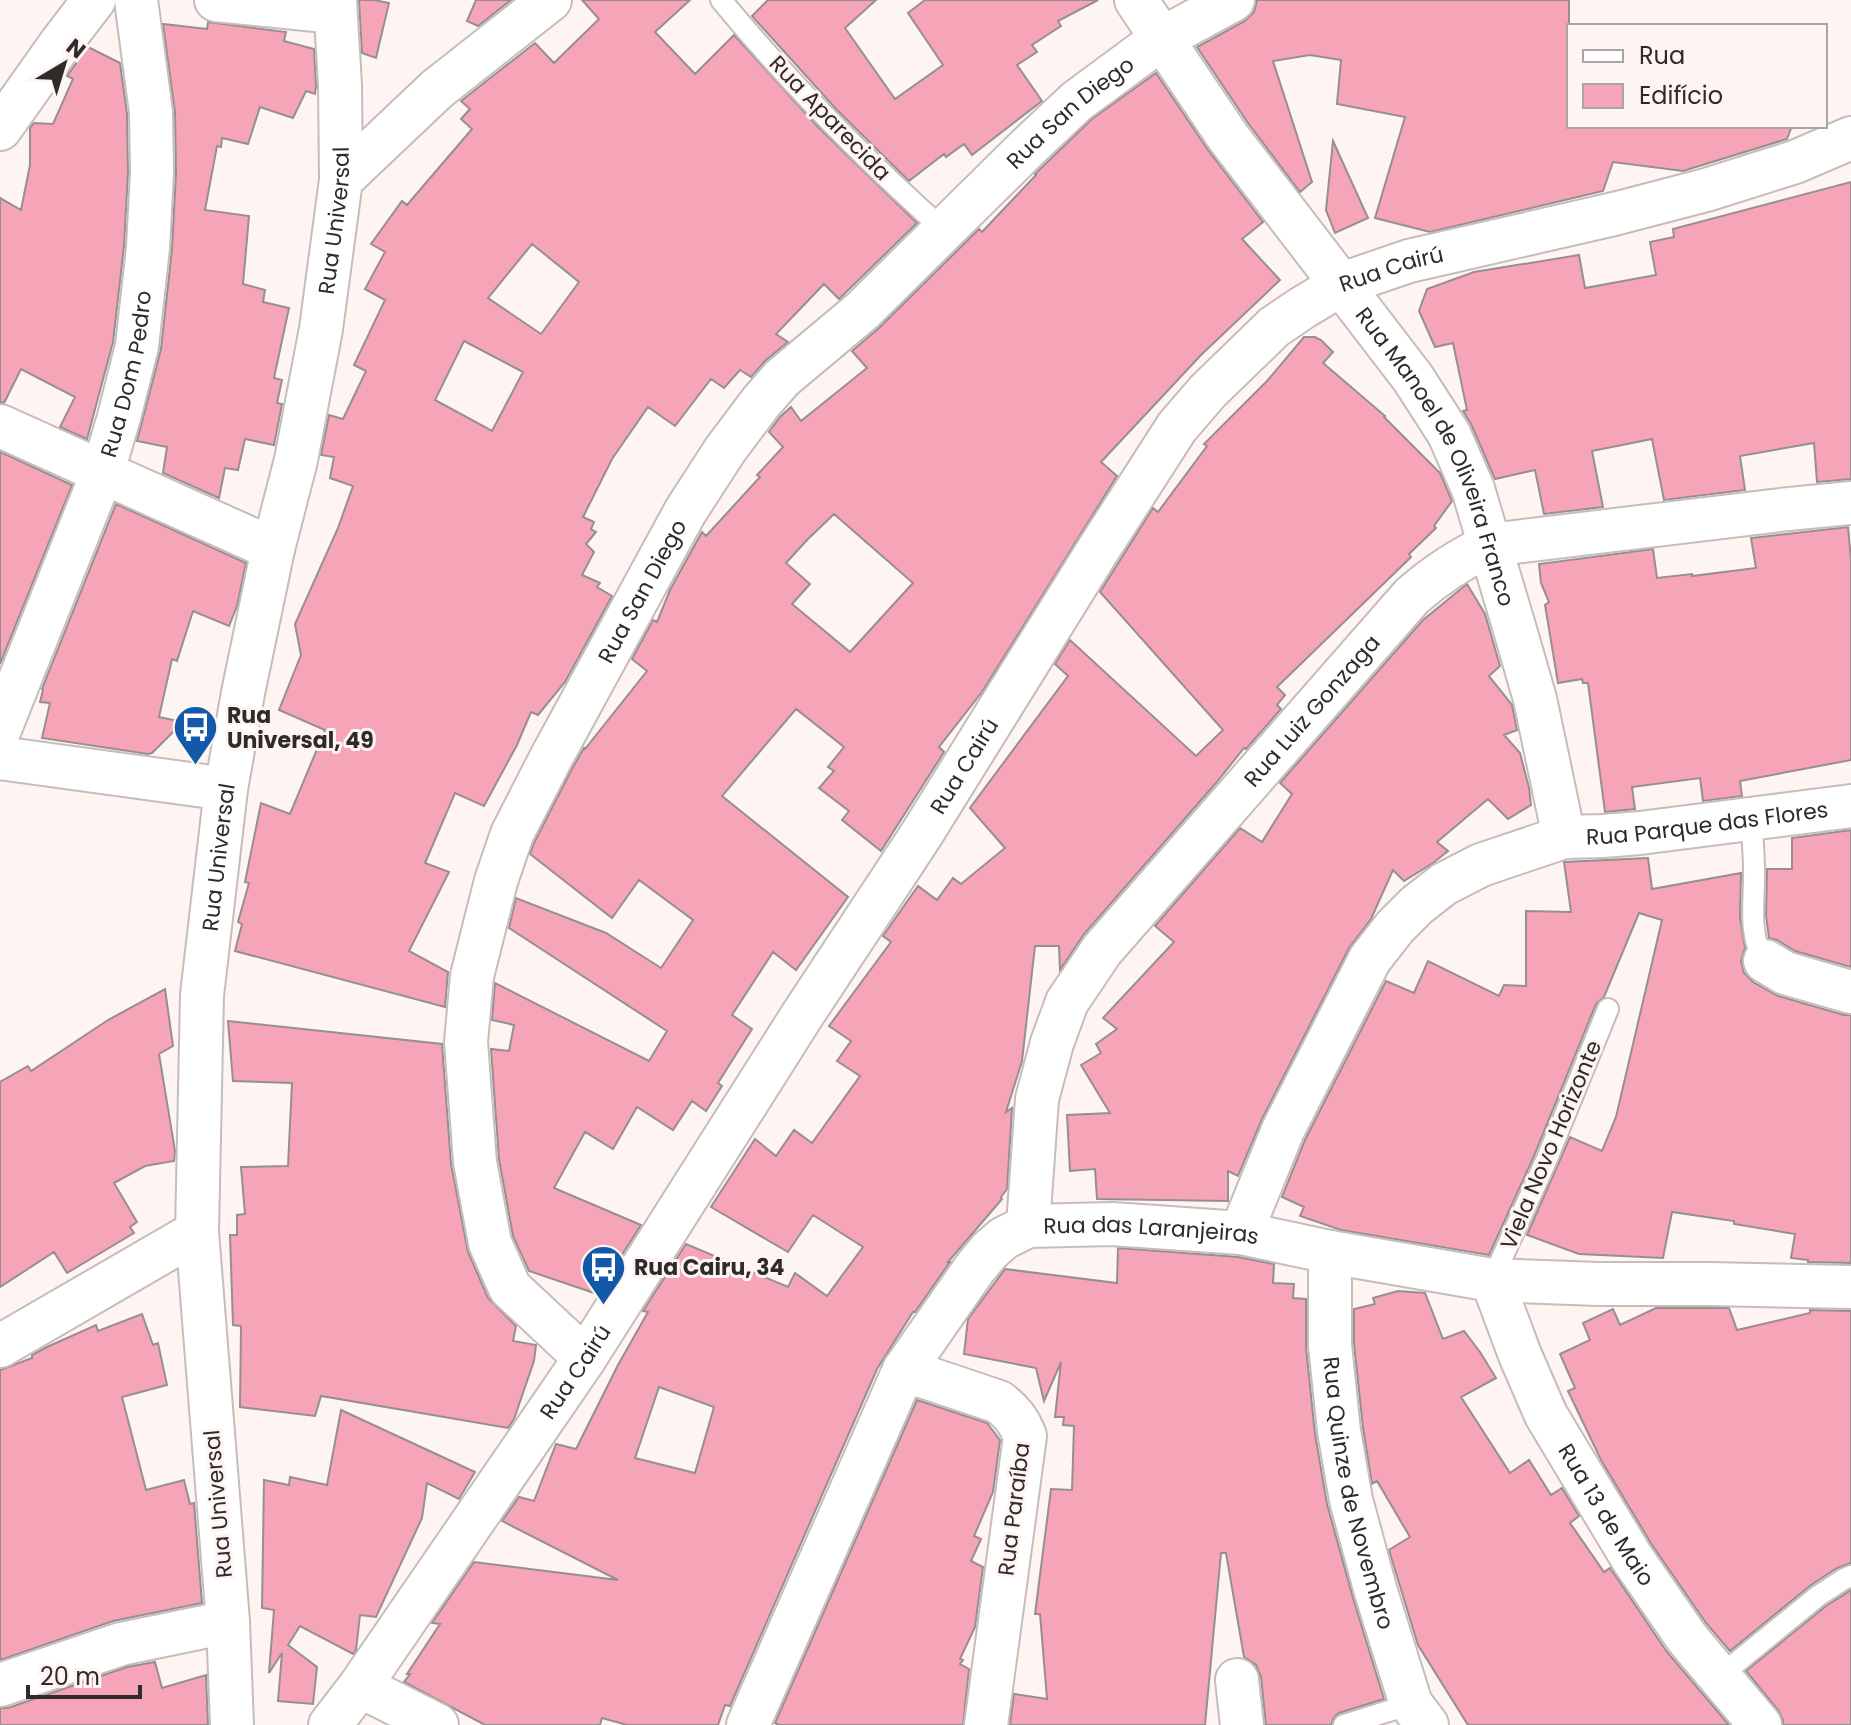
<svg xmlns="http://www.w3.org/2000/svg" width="1851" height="1725" font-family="Poppins,sans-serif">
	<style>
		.building { fill: #f5a5b7; stroke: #978e90; stroke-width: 2; fill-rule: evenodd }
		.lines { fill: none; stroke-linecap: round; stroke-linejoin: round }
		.service-casing { stroke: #c6bdbb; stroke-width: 24 }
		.minor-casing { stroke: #c6bdbb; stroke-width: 46 }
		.service { stroke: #fff; stroke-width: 20 }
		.minor { stroke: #fff; stroke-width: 42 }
		.labels { text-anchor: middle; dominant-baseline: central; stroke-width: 6; stroke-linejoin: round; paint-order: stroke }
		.street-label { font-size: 22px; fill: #2f2b2b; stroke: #fef5f3 }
		.poi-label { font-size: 22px; font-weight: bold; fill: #2f2b2b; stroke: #fef5f3; text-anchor: start }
	</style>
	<rect width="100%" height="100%" fill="#fef5f3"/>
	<path class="building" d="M359,0h15l15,3 -13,55 -14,-5z
		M476,0h35l-33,26 -11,-5z
		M582,0h108l-35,32 40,42 39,-39 85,93 98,95 -78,76 -15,-15 -48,50 12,8 -22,18 -15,17 -11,-7 -16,18 -13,-9 -36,47 -27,-19 -36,52 -29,58 11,5 -3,7 5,3 -10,12 8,8 -12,23 18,8 -3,4 15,9 -47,86 -27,33 -7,-3 -14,33 -33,61 -29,-13 -30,70 24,9 -40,79 39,21 -3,35 -210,-56 7,-27 -4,-2 11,-39 -4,-1 16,-79 29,11 35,-84 -46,-20 22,-55 -6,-31 43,-96 15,-42 -23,-8 4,-21 -13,-2 8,-40 14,4 23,-48 -12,-6 31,-65 -20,-11 20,-37 -14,-8 31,-43 5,4 65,-76 -11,-10 9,-10 -9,-8 74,-58 19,20 45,-44zM532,244l47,38 -38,52 -53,-36zM464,341l59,31 -31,59 -57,-31z
		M768,0h108l-31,28 50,71 48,-34 -35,-52 17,-13h173l-40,21 3,5 -29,19 5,7 -20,13 25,36 -70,54 -8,-11 -18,13 -2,-3 -35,27 -72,-71 -85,-94z
		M1257,0h312v126h223l-5,13 -104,32 -70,-9 -10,29 -173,41 -55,-14 30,-101 -68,-13 4,-44 -31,-5 -37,6 39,121 -12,10 -52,-69 -51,-76 48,-26 9,-9z
		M208,22l78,10 -2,9 30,8 2,37 -1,8 -9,-3 -13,27 -33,-11 -12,37 -26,-6 -1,9 -4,-1 -12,64 44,6 -6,68 22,6 -2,12 26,6 -15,70 8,2 -5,23 5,1 -8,41 -29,-6 -7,31 -13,-2 -6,30 -56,-25 4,-26 -30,-6 24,-92 11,-100 4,-76 -1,-61 -12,-88 44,5z
		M88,47l32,16 7,51 1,59 -4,73 -11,96 -26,97 -27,-12 15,-30 -54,-28 -17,34 -4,-1v-204l21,12 9,-45v-37l4,-5 19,1 20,-45 -6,-3z
		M1156,73l52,77 55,72 -21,17 38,41 -79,75 -100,107 16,14 -135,216 -43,55 5,5 -63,99 -39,-31 7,-9 -30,-23 15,-17 -6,-4 16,-20 -48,-38 -74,87 126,101 -52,73 -23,-18 -41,63 20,14 -34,54 4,3 -16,25 -14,-10 -19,29 -36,-23 -24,42 -28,-17 -31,56 87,37 -44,69 -68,-23 -16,-35 -14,-77 -8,-110 18,2 5,-26 -22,-5 3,-37 154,78 18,-30 -158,-103 7,-30 90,35 55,35 32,-48 -54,-40 -27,38 -82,-64 4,-11 39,-76 11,-19 1,1 62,-78 -15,-12 21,-39 4,2 13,-32 32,-58 4,4 54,-59 -3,-2 26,-28 -14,-15 11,-15 11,-10 10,14 66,-53 -15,-17 27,-23 100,-99 3,3 54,-57 -1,-1 57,-55zM834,514l79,69 -63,69 -58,-48 18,-20 -24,-21 21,-23z
		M1333,141l35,77 -33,15 -9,-23z
		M1851,182v297l-34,3 -3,-39 -74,13 5,34 -81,10 -12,-61 -60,12 11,56 -59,7 -9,-44 -40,9 -24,-55 -8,-13 4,-1 -14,-67 -18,4 -16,-36 8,-22 47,-17 105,-17 6,33 71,-13 -6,-33 24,-5 -1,-8z
		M1304,337h11l6,3 12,12 -10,11 62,53 -1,1 56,56 12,28 -18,25 2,2 -27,26 2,3 -134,130 8,8 -8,10 4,4 -35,40 -2,-1 -28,35 -132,151 -24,36 -1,-24h-24l-13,115 -16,51 6,-4 -5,81 -6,8 1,2 -54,63h2l-35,50h-2l-36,57 -147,337 -5,-1 -7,20h-91l-25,-7 -2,7h-115l-81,-43 6,-8h-3l33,-50 -8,-1 42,-61 144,18 -116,-59 17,-24 15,4 22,-57 20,5 42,-84 30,-53 -5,-1 43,-67 102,43 7,-14 32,23 36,-49 -50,-32 -25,37 -77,-45 44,-68 21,17 18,-26 18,13 48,-67 -23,-15 14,-20 -22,-15 62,-84 -8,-6 35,-50 19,14 16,-22 8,6 44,-36 -35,-40 98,-132 -13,-12 15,-24 126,116 27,-26 -123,-138 53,-84 5,4 49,-66 -3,-2 63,-63zM659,1387l55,20 -19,66 -60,-15z
		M0,452l72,33 -72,179z
		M116,504l130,59 -9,43 -8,20 -36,-15 -16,50 -5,-2 -13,58 24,5 -31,31 -4,1 -106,-16 8,-35 -10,-1 3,-12 -1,-1z
		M1848,527l3,32v201l-111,21 2,15 -39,5 -3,-23 -68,9 3,22 -30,3 -17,-129h-5l-1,-4 -24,4 -13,-78 4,-3 -8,-19 -2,-19 114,-15 4,29 35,-4v2l64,-8 -5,-30z
		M1467,584l18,30 15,52 -11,10 23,29 5,25 -13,5 16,18 9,35 2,17 -23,14 -20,-20 -51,43 11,9 -15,12 -29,18 -11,-11 -22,49 -22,29 -87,171 -24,57 -10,-5v30l-131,-2 -2,-30 -25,2 -3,-56 43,-2 -29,-48 20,-12 -5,-9 21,-15 -14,-11 71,-76 -19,-16 85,-98 22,14 30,-48 -12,-11 143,-163z
		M1851,830v137l-56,-16 -18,-11 -8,-2 -3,-22 1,-47h25v-31z
		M1648,858l4,31 89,-16 -1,44 5,31 -4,13 3,12 9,9 25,14 66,19h7v248l-43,-1v-2l-17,-2 4,-24 -61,-10v-3l-62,-9 -9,46 -84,-4 -52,-19 43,-98 32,14 14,-34 46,-197 -23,-7 -35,84 -8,7 -62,152 -45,99 -148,-25 -41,-14 4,-9 -22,-10 23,-57 81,-159 28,12 14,-32 71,35 5,-11 22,1v-75l45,1 -7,-50z
		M165,989l8,57 -14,8 16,97 -1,10 -29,5 -31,17 23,39 -7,5 4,6 -67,40 -13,-21 -54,35v-205l28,-16 3,5 77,-51z
		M228,1021l214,23 9,120 17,88 20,46 28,28 -3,15 23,4 -2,16 -20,58 -6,9 -187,-32 -6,20 -75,-9 1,-81 -8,-1 -3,-90h7v-20l8,-1 -4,-47 47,-1 4,-83 -59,-2z
		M1118,1248l120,9 36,7 -1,19 21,1 -1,14 13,1v48l9,87 12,70 26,94 31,101 -45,14 -5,4 -3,8h-65l-5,-48 -5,-12 -12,-8 -18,-104h-5l-16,172h-195l4,-31 33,5 -7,-85h-5l16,-125 21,1 2,-64 -11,-1 1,-8h-9l6,-55 -17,39 -8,-33 -72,-14 4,-35 37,-50 112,14z
		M1398,1291l27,2 18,46 21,-8 16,21 16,26 -35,19 49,76 19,-13 22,35 11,-7 17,28 -9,7 34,49 6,-4 57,84 62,73h-261l-50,-80 -29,-95 21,-13 -33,-56 -5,3 -9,-56 -9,-84v-35l21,-5 -2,-6z
		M1656,1308h73l8,22 73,-17v-3l41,1v252l-14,5 -26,17 -81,66 -24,-28 -54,-78 -51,-85 -33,-69 7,-3 -15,-34 30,-14 -7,-17 30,-14 7,16z
		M142,1314l11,31 5,-2 9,42 -45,12 24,93 38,-10 6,24 4,-1 8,100 -89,18 -113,39v-290l32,-12v-3l15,-8 49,-22 2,6z
		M917,1400l70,23 13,17 -7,52 -19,44 7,3 -10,22 12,6 -8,60 -15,32 3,1 -3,4 9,5 -6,56h-184l-4,-2z
		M341,1410l134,62 -16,27 -32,-16 -5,35 -46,99 -16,-2 -4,35 -3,4 -53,-28 -12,19 29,22 -4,37 -35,-3 4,-48 -13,20 5,-63 -12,-2 2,-128 25,5 1,-8 37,8z
		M1851,1590v135h-68v-5l-5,-10 -32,-39 80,-65z
		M155,1662l7,26 44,-13 2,50h-208v-17h8l119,-41z"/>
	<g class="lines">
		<defs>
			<path id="service" d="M721,0c68,82 143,159 223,230
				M1751,818c1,17 3,34 3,51 1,29 -7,67 11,92
				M1492,1280l54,-119 62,-152
				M1720,1676l98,-80 26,-17 7,-3
				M1344,1725l67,-21"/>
			<g id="minor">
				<path d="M216,0l119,12"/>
				<path id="s1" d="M1136,0l92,137 185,241 36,56 24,55 40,134 22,76 29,138"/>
				<path d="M0,129l61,-86 33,-43"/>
				<path d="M341,180l96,-91 113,-89"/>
				<path d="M0,426l273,123"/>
				<path id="s2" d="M0,729l103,-258 16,-54 18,-71 11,-98 4,-75 -1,-61 -15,-112"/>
				<path d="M0,758l226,31"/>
				<path d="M1765,961l20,12 66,19"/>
				<path id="s3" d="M1028,1226l9,-127 15,-56 15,-41 35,-52 310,-354c25,-22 48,-37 78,-51l290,-35 71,-7"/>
				<path id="s4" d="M1241,1233l42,-103 87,-171 25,-32 22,-22 27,-21 37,-19 83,-28 39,-1 37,-3 211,-27"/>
				<path id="s5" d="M1330,1252v93l9,86 12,69 25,92 35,112 16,21"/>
				<path id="s6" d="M1492,1280l28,75 26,60 86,143 55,80 73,87"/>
				<path d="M0,1346l197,-114"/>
				<path id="s7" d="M585,1358l-75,-70 -20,-45 -15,-81 -9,-120 6,-66 24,-95 16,-47 40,-78 133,-244 40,-62 36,-48 21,-24 80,-67 165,-163 50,-47 84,-62 72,-39"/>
				<path d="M904,1370l95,32c13,10 20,19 26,34l-39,289"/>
				<path d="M1237,1680l5,45"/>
				<path d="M0,1685l121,-41 107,-22"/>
				<path d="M360,1686l77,39"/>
				<path id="s8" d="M232,1725l-4,-103 -31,-390 5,-237 24,-206 17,-96 30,-144 23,-89 25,-131 20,-149 -1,-95 -5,-85"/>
				<path id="s9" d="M330,1725l30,-39 225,-328 218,-344 118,-179 177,-285 79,-123 31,-36 66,-64 28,-19 40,-24 67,-23 205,-47 92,-24 89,-28 56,-24"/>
				<path id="s10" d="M748,1725l156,-355 71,-102 15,-18 14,-12 24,-12 84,-2 129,9 89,19 162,28 106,4h111l142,3"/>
			</g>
		</defs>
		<use href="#service" class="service-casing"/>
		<use href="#minor" class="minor-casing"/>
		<use href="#service" class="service"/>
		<use href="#minor" class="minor"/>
	</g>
	<defs>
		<symbol id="bus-pin" viewBox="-11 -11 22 30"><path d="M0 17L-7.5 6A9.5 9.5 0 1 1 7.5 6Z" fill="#1359a9" stroke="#fef5f3"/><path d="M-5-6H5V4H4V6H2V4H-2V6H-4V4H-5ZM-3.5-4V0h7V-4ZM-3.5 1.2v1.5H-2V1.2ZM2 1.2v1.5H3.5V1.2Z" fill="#fff"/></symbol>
	</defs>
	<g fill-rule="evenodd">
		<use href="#bus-pin" x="170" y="702" width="51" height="69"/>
		<use href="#bus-pin" x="578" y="1242" width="51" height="69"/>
	</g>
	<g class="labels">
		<g class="street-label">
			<text stroke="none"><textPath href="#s7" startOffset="1492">Rua San Diego</textPath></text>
			<text transform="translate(830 118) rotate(46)">Rua Aparecida</text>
			<text stroke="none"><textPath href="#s8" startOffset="1518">Rua Universal</textPath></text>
			<text stroke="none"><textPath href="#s9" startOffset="1822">Rua Cairú</textPath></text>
			<text stroke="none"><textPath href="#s2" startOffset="378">Rua Dom Pedro</textPath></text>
			<text stroke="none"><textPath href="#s1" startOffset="550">Rua Manoel de Oliveira Franco</textPath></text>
			<text stroke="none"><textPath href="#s7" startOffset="844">Rua San Diego</textPath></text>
			<text stroke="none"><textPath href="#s3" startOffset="610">Rua Luiz Gonzaga</textPath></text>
			<text stroke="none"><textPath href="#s9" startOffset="1150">Rua Cairú</textPath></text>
			<text stroke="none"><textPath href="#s4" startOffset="682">Rua Parque das Flores</textPath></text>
			<text stroke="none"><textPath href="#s8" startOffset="870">Rua Universal</textPath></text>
			<text transform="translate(1551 1145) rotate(-67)">Viela Novo Horizonte</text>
			<text stroke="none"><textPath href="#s10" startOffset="704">Rua das Laranjeiras</textPath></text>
			<text stroke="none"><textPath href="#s9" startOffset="430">Rua Cairú</textPath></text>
			<text stroke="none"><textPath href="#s5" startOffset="244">Rua Quinze de Novembro</textPath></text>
			<text transform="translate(218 1504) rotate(-95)">Rua Universal</text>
			<text transform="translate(1014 1509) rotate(-83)">Rua Paraíba</text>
			<text stroke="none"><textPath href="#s6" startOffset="262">Rua 13 de Maio</textPath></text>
		</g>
		<g class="poi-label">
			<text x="227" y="715">Rua<tspan x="227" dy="25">Universal, 49</tspan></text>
			<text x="634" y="1267">Rua Cairu, 34</text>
		</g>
	</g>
	<rect x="1567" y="24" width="260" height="104" fill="#fef5f3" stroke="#aba4a3" stroke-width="2"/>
	<rect x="1583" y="50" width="40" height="12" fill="#ffffff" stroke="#aba4a3" stroke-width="2"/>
	<text x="1639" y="64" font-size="24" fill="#2f2b2b">Rua</text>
	<rect x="1583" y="84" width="40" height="24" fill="#f5a5b7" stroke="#aba4a3" stroke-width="2"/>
	<text x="1639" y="104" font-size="24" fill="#2f2b2b">Edifício</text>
	<g transform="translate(64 64) rotate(38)" stroke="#fef5f3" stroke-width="6" paint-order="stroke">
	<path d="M0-6L14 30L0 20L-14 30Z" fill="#2f2b2b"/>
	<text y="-12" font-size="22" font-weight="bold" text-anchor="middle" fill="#2f2b2b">N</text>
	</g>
	<path d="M28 1685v12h112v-12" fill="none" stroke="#2f2b2b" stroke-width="4"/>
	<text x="40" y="1685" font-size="24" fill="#2f2b2b" stroke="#fef5f3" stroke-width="6" paint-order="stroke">20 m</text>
</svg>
